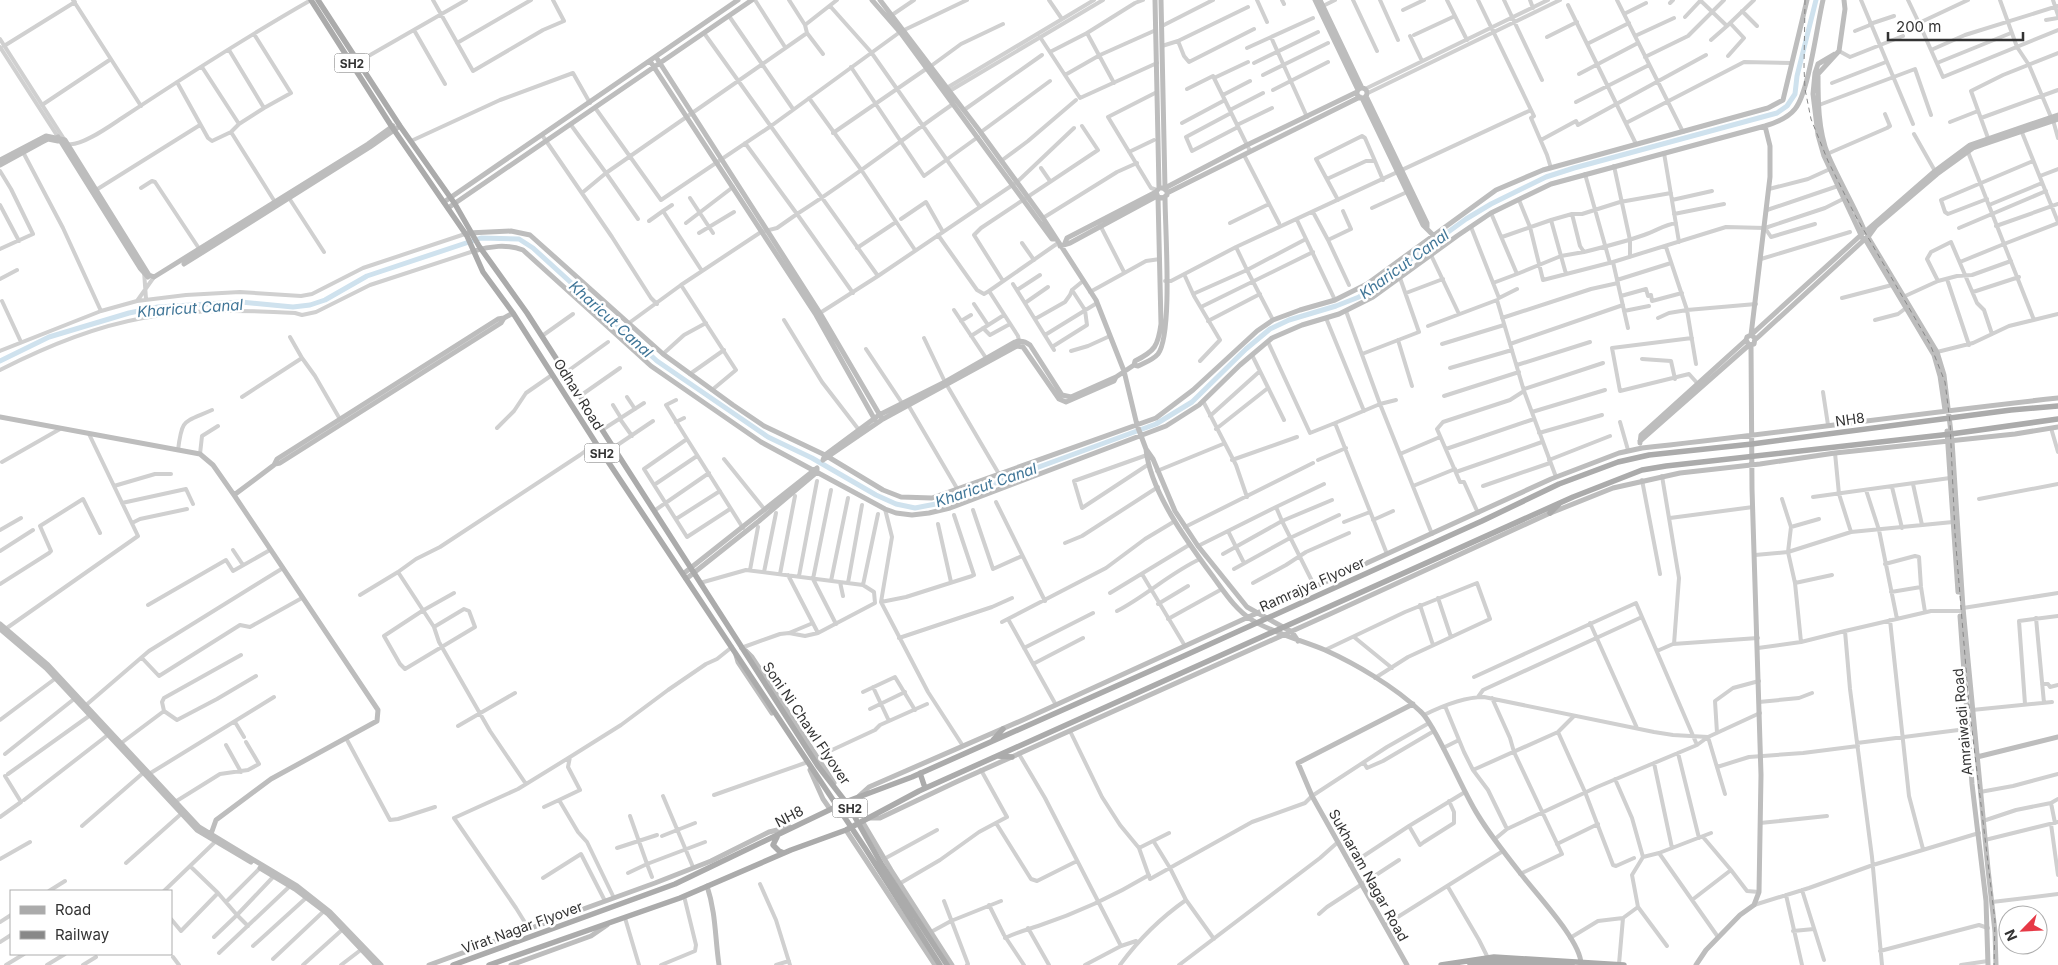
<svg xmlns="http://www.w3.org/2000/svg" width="2058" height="965" font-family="Inter,sans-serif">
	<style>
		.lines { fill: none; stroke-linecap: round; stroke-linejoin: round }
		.canal { stroke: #cfe2ee; stroke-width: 5 }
		.street { stroke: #d0d0d0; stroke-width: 4 }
		.secondary { stroke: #bdbdbd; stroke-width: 5 }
		.primary { stroke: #ababab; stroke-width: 5.5 }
		.rail { stroke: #888; stroke-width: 1; stroke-dasharray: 5 4; stroke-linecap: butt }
		.labels { text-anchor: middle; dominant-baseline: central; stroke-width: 5; stroke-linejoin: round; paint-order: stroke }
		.shield { fill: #fff; stroke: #707070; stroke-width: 1 }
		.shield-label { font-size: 12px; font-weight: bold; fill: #333 }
		.street-label { font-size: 14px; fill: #333; stroke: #fff }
		.water-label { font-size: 15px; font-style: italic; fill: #3f7597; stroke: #fff }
	</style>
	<rect width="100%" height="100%" fill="#fff"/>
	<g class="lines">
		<path class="canal" d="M0,361l49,-24 80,-24 29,-6 83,-5 52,5 17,-2 15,-5 42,-24 114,-38 38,1 14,9 124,113 111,76 44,21 64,37 20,9 19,4 26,-5 215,-79 36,-22 54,-53 24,-20 19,-9 47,-14 23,-9 107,-78 25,-15 55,-27 28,-9 203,-55 10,-7 8,-12 2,-18 19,-76"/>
		<path class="street" d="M73,0l68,106
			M433,0l40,71 70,-41 21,-9 -11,-21
			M755,0l30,47
			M789,0l16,25
			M1049,0l13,19
			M1257,0l10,22
			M1282,0l2,4
			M1353,0l24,51
			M1380,0l18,40
			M1447,0l20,40
			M1478,0l56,116 -3,2 16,37 4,13
			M1504,0l38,80
			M1530,0l3,8
			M1617,0l66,132
			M1700,0l27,26 27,-26
			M1861,0l52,124
			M1908,0l11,23 49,-23
			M2000,0l17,47 12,18 22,52
			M2053,0l5,15
			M1670,3l3,-3
			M1568,5l68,139
			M830,6l41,46 109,155
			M1321,7l14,-7
			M1403,10l21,-10
			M1742,11l15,15
			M1624,14l22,-11
			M892,15l22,-15
			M729,16l64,93
			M1685,17l16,-17
			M2046,20l12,-2
			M1919,23l24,54 115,-47
			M1870,24l24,-8
			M1162,26l51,-26
			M414,30l31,54
			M1855,31l15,-6
			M704,33l174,243 -58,37
			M1087,33l48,-30 8,-3
			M254,34l37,59 -27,15
			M1414,35l41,-19
			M1410,36l12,25
			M1635,36l39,-18
			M1040,37l40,61 77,-35
			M1271,37l36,80
			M1547,37l30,-15
			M0,39l64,100
			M1711,40l16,-14
			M1178,41l6,15 5,6 65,-33
			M457,43l74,-43
			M1587,44l42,-21
			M4,46l71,-44
			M1162,46l16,-5 70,-34
			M0,47l58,90
			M1247,48l66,-30
			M1931,50l34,-15 93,-29
			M1839,51l11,6 53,-21
			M1050,52l37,-19 27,50
			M823,54l-16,-21 -2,-8 32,-25
			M1728,56l16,-18 -14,-15
			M1645,57l43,-21 36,-36
			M358,62l108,-62
			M1254,63l64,-31
			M1937,63l74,-30
			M931,66l30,-22 42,-20
			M202,67l37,57
			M851,67l73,109 54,-39
			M1579,74l59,-31
			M1065,75l35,-20 56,-25
			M1263,75l65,-32
			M1214,78l34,-16
			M177,82l31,56 4,3 19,-9 8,-8 25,-16 -35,-58
			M1832,83l54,-21
			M945,89l149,-89
			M1187,89l26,-13 37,75
			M1365,89l183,-89
			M1273,90l55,-28
			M948,92l155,-92
			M1368,93l192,-93
			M1223,95l27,-14
			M809,98l53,73 53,79
			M1576,102l73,-37
			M42,105l69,-46
			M1819,105l96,-36 16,46
			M596,109l65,91 110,-74 129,-94 67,-32
			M964,110l78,-55
			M1230,110l33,-17
			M1231,113l-45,24 6,14 46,-24
			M1981,118l77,-28
			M2053,120l5,18
			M1950,122l28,-11
			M1182,123l43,-23
			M1626,123l118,-61 48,1
			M571,125l35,48 -24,20
			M1237,125l35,-17
			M2021,130l37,92
			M231,132l44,70
			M981,132l69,-51
			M833,133l93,-64
			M1914,134l21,37
			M542,135l70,102 39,61 6,6
			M1988,138l-17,-47 32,-16 55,-22
			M1541,140l35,-19 2,4 128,-70
			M411,141l89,-41 73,-27 17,30
			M745,143l52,71c54,-34 104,-74 156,-110
			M68,144c13,3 42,-18 54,-26 62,-41 124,-81 189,-118
			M23,152l40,76 38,83
			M1129,152l25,-12
			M1968,152l36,92 54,-21
			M1664,153l15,89
			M1827,154l60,-26 3,-2 -5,-12
			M1244,155l35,68
			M1001,161l27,-20 48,-41
			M1614,166l16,74v17
			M1041,168l9,13
			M0,171l11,18 22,45 -33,15
			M1585,174l25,89
			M2040,176l18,-7
			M1327,179l39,-18h9l8,19
			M141,188l11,-7 3,1 45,68
			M1769,189l39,-10 22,-10
			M96,190l104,-65
			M1157,190l-6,-2 -43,-71 49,-25
			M289,198l35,54
			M690,198l23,35
			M1987,199l-39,15 -3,-2 -4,-12 92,-39
			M1338,200l-22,-41 46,-23 3,2 10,23
			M1519,200l11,27 13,53 70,-18
			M1672,200l40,-9
			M0,205l19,36
			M672,205l-9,6 39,60
			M1989,205l53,-22
			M1372,208l35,-16
			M1767,210l71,-24
			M1313,212l15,28 23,-11 -8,-18
			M1491,213l26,61 -24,9
			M1674,214l50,-10
			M1043,218l74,-46 20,-9
			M638,219l-32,-46 201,-140
			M901,219l25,-17 17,30
			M1297,220l38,80
			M1551,220l21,-6h10l38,-12 51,-9
			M649,221l14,-10
			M686,223l47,-36
			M1230,223l39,-19
			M1815,224l-44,13 -6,-9 60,-20 20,-10
			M1100,225l24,47
			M1996,226l62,-22
			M1471,227l28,71
			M1959,228l87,-37
			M699,233l35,-21
			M938,235l39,55 7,4 5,-3
			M1502,237l49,-17 15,54
			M1328,240l21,45
			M1022,243l12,17
			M1666,247l21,63 69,-6
			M857,248l39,-26
			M1584,252c20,-5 40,-10 60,-17 12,-4 20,-10 32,-12
			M1431,255l28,59
			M1761,259l89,-27
			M1960,262l44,-18 30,76
			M144,271l2,28
			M1184,274l10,22 26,44 -20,21
			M1517,274l44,-18 23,-4 -4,-6 -8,-32
			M878,276l139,-94 57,-54
			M0,279l17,-9
			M1947,279l22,66
			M1617,280l54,-17
			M1003,281l-29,-46 7,-7 117,-78 -16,-24
			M1165,281h6l65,-34 295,-137
			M1938,281l-11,-22 4,-7 20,-10 26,61 7,7 8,24
			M1013,284l41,66
			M681,285l55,85 -24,20
			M1017,290l23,-15
			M1090,292l56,-31 14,-2
			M1973,292l46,-15
			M1406,293l37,-14
			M1193,294l54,-24 -11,-23
			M1621,296l25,-7 2,7 3,-1 1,6 30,-8
			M1903,297l35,-16 19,-5 15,-1 39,-14
			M1499,298l18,-9
			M1842,298l50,-13
			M2,301l19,41
			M137,301l17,-24
			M1025,303l23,-16
			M974,304l14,21
			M1201,307l112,-55
			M954,310l32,48
			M1346,311l34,93 -45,19 52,131
			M1624,311l25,-5
			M1326,318l38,93
			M1502,318l89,-29 27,-6
			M1658,318l11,-5 18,-3 9,54
			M1035,319l30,-17 5,-7 2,-5 11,-9
			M784,320l38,62 37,48
			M1273,320l-26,-50 59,-31
			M1875,320l23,-6 8,-6
			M961,321l10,-6
			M1208,321l52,-27
			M629,323l52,-38 80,-53 16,-4 20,-14 56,79
			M1428,326l69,-26 27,91 32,86
			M983,328l7,7 20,-11
			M1628,328l-15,-66 113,-35 39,1
			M1045,335l52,-32
			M542,336l31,-22
			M971,336l33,-21
			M924,338l21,44 54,92
			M1692,338l-80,10 8,43 69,-17 9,10
			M1398,340l14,46
			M1019,341l-1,-5 -29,-45 69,-48
			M1268,342l42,91 25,-10
			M1442,344l62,-19
			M1510,344l113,-39
			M1052,347l35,-22 -2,-15 -13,-20
			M866,349l36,54
			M0,351l101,-40 36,-10 49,-6 54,-3 61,4 11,-2 51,-26 102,-34
			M1071,351l17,-5 22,-10
			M1937,352l36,-9 36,-17 49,-12
			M663,354l21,-19 22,-12
			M1362,354l57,-22 -19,-54
			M1252,355l32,65
			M302,358l13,18 26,45
			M1642,359l29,2 4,18
			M1517,365l73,-23
			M1450,368l62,-18
			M0,370c45,-23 93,-43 143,-52 50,-9 101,-8 152,-5l7,2 14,-3 54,-27 104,-34
			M565,373l43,-31
			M690,374l34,-24
			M1524,389l79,-26
			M1823,392l5,33
			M580,396l40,-28
			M1444,396l75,-24
			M242,397l60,-39 -12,-21
			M627,397l8,12
			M676,400l-10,5 21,34
			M1396,400l-16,4 52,130
			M1203,401l33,64 11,32
			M907,403l51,87
			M613,405l8,13
			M1532,412l73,-22
			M1210,416l50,-45
			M620,419l12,17
			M676,422l8,-4
			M1620,422l8,28
			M497,428l17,-17 12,-18 26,-18
			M2051,428l7,24
			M1216,429l52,-41
			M602,430l42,-27
			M1539,433l63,-18
			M613,448l40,-27
			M1446,449l88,-30
			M178,450c4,-32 5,-27 34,-40
			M1835,453l4,41 12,38
			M200,454l2,-18 16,-10
			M1400,454l40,-17
			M1147,455l-73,26 8,27 67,-44
			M724,459l41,51
			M1232,460l65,-23
			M1318,460l28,-12
			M1549,460l61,-24
			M2,462l58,-33
			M1157,471l66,-27
			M1456,472l86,-30
			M1662,476l17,102 -5,66
			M1642,480l18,94
			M1913,484l9,41
			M654,485l43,-29
			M114,486l41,-12h16
			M1413,486l42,-17
			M1483,486l67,-23
			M1892,487l10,41
			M831,490l-18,89 23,45
			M1866,490l13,40 18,89
			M1813,497l137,-19
			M1782,499l9,28 28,-8
			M1979,499l79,-15
			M996,502l49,99
			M122,503l64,-14 7,15
			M1276,507l48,-23
			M730,509l-43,28 -43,-68 43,-30 56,89
			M885,509l7,28 -11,65 47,90 35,54
			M973,510l20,59 29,-13
			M654,511l55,-38
			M1478,513l-14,-31h-4l-23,-53 6,-7 67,-22 14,-9
			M1670,518l83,-11
			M676,519l44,-28
			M1373,520l20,-9
			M1344,522l26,-10
			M132,523l8,-4 47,-10
			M938,524l13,58
			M1185,527l128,-64
			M0,530l21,-12
			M1228,531l16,32
			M1065,543l17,-7 76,-49
			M1198,546l78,-39 6,14 50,-21
			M233,550l10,15
			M0,551l33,-21
			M1223,554l59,-33 33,66
			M1755,555l33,-3 3,-25
			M1885,564l30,-8 4,1 2,30 4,25
			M1234,569l56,-31 49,-23
			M750,570l8,-43
			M764,572l12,-59
			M780,574l15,-78
			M1142,574l43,72
			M788,575l30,58
			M799,576l18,-95
			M831,581l17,-83
			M840,582l3,14
			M700,583l46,-13 117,15 11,7 1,11 -57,30 -13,3 -16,-3 -9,1 -39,14
			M848,583l14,-78
			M1253,583l33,-18 20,-13 43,-19
			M1795,583l37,-8
			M0,584l49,-31 2,-2 -11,-25 43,-27 17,34
			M863,585l15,-71
			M1891,592l30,-5
			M1110,593l79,-48
			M360,595l38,-23
			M1438,598l13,39
			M881,602l25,-5 66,-21 2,-1 -20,-60
			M1158,604l30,-18
			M148,605l78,-45 7,11 37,-21
			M1420,605l13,40
			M1963,608l95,-15
			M1117,611c29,-15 53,-38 83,-52
			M2036,618l8,85
			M1008,619l48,86
			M1168,619l54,-30
			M1890,620l19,176 14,53
			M1002,622l104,-54 39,-29 30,-18
			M1590,623l47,105
			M434,627l30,-18 5,2 6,16 -70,42 -5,-5 -16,-28 38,-25 32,-18
			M4,630l134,-94 -49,-102
			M789,633l24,-10
			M1354,637l38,31
			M899,638l93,-31 20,-9
			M1801,642l-6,-59 -7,-31 63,-20 102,-10
			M1024,648l69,-35
			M1758,648l43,-6 44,-11
			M1325,650l80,-38 72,-29 13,36 -82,38 -33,21
			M1657,651l16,-7 85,-6
			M241,655l-77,43 -2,4 2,9 13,9 40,-21 39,-23
			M142,658l17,18 81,-51 10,2 52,-29
			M1033,664l50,-26
			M1474,677l162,-74 61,142
			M2042,684h6l2,3 8,-2
			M873,687l16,34
			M863,692l32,-15 20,33
			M1478,697l5,-7 159,-73
			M1492,698l18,40 4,14 48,102 -42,20
			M1759,702l40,-4 13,-5
			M2025,704l-6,-83 39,-5
			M85,706l64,-55 134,-83
			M1445,706l19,46 9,18 15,20 19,39
			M870,709l35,-17
			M1972,710l80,-8
			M1424,715c18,-9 40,-18 60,-18l170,35 19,3 35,2 17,57
			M0,720l56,-42
			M235,722l9,15
			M458,726l57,-33
			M1070,731l32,66 18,28 19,23 11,31 102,-57 53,-19 7,-7 75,-49 42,-24
			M1558,732l27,60 28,73 3,1 18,-8
			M1717,733l-2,-32 18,-13 26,-7
			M346,738l44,82 8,-1 37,-12
			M1857,743l117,-15
			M120,744l44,-33
			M226,745l15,27
			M1443,748l16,-8
			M1678,753l21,85
			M5,754l69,-55
			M1019,754l26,44 76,148
			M570,757l-2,10 12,23 -21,10 19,32 9,10 27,56
			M817,757l58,-27 5,-5 47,-21
			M1364,763l3,5 16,-7 51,-30
			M1654,763l18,85
			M1717,767l32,-10 54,-4 55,-7
			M1473,770l85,-38 16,-16
			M8,774l81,-58
			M149,774l125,-77
			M1615,779l17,39 11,39 16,-4 59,84
			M526,784l-36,-53 -51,-89 -5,-15 -36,-55 18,-13 24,-12 140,-92 16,-12
			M1980,792l33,-6 45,-12
			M714,795l91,-32
			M663,796l30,71
			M24,800l85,-66
			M175,802l45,-28 28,-4 11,-6 -13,-22
			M544,807l15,-7
			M0,817l21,-15 -16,-26
			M1983,821l33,-11 35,-7
			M996,823l35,56 6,2 40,-20
			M1760,823l67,-7
			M2055,823l-4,-20 7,-4
			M2051,824l7,51
			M82,826l61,-53
			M1409,826l11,19 4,-3 30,-19v-11l-5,-11
			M662,836l33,-13
			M1703,837l28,33
			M1495,839l12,-10 90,-42 100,-42 11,-8 52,-24
			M1985,840l73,-18
			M1154,842l16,26 16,32 28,39
			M1557,844l41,-20
			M617,848l40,-13
			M1139,848l30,-15
			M1659,853l52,-20
			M0,859l30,-17
			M884,859l53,-29
			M126,863l55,-49
			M1350,865l59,-39 56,-34
			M628,873l19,-9 -17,-48
			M652,877l-5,-13 58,-22
			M543,878l38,-24 24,47
			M760,884l16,36 14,45
			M899,884l41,-24 39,-28 28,-15 -26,-47
			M1448,887l31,53 9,18
			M1802,890l22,70
			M49,891l16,-10
			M164,891l52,-50
			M218,893l19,22 37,-39
			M1786,895l16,70
			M1692,900l39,-30 16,21 12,1
			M944,901l24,63 -1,1
			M226,902l34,-34
			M1992,902l66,-8
			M989,905l15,30 20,30
			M1754,905l55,-17 64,-23 106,-32
			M1638,907l29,39
			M1319,914l8,-7 72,-47
			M625,918l14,47
			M171,919l10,12 37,-38 -28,-27
			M0,922l11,-7
			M1385,925l118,-74
			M1028,928l21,37
			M529,929l-13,-21 -62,-90 64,-29 52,-32 51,-32 47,-35 38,-26 11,-5 15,-12
			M1793,931l21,-2
			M931,932l20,-11 50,-20
			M214,937l23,-22 11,11
			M1005,938c13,-6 21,-8 33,-12 39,-13 76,-30 111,-51
			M1570,938l28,-17 25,-3
			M0,942l11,-7
			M253,946l53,-48
			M1880,951l99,-26 9,3
			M219,953l71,-67
			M173,957l6,8
			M273,959l51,-48
			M1619,964l4,-46 15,-11 -6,-32 11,-18
			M6,965l18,-11
			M47,965l18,-11
			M83,965l13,-8
			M303,965l40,-36
			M341,965l21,-16
			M661,965l34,-14 1,-6 -12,-49
			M776,965l13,-4
			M1085,965l36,-19 15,-5
			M1120,965c19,-26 39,-46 66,-65
			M1179,965l141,-107 18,-16
			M1882,965l-10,-108 -22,-168 -5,-58 86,-20h29
			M1961,965l27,-4"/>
		<path class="secondary" d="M872,0l28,32 152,207h4
			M880,0l99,130 64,88 53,82 28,71 13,54 9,24 7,10 22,52 23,35 49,61 45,25 6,9
			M1155,0l4,188 -3,4 2,5 5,1 4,-3v-4l-4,-3h-4
			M1161,0l4,188 82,-43 110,-53
			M1315,0l43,90
			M1320,0l42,88
			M1844,0l1,9 -6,42 -21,23c0,26 0,56 10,81 11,26 26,50 37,77l3,2 -1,4 -4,1 -2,-3 1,-3 3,-1 70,-61 35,-26 88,-30
			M656,57l164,256 61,104
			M650,61l166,254 59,105
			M1357 93a5 5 0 1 1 10 0a5 5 0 1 1-10 0Z
			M1366,96l61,127v4
			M1362,98l61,127 10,10
			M58,137l82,131 8,9
			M0,160l46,-24 19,4 84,135 5,2 214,-133 25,-18
			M0,165l42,-23 6,-3 10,2
			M1167,193l193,-96
			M444,202l294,-202
			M448,208l304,-208
			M468,233l43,-2 19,4 133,119 70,51 31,21 61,29 58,35 18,7 31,1 224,-80 37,-28 64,-59 16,-11 27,-10 35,-10 32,-16 129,-94 47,-20 225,-62 15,-8 24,-100
			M1065,243l2,-5 89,-46
			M1060,246l10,-3 87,-47
			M474,251c15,-5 34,-7 49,-1l128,116 110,76 124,67 11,4 16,2 17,-2 21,-5 216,-82 33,-21 41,-40 32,-27 30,-13 37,-11 34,-17 84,-61 34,-23 60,-29 214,-58c10,-3 23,-8 30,-17 14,-17 22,-84 28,-109
			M184,264l186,-117 30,-21
			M1751,335l110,-100 -37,-79 -6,-21 -5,-41 2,-21 3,-9 17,-10
			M1751,335l19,-158v-31l-5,-20
			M1756,339l109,-100 69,116 6,21 5,34
			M1019,341l-2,5 -134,73 -60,41 2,-5 54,-40 66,-33 70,-40c6,-2 10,-1 15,3l32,50 9,2 45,-20
			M1017,346l6,1 36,52 7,3 48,-21 2,-4 18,-12 1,-4c20,-10 23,-15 26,-37l-3,-127
			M1134,365l4,1c6,-3 15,-6 20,-12 15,-20 7,-126 7,-157
			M0,417l200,37 13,11 21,30 144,215 -1,11 -106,58 -55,41 -5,14 1,5
			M1947,431l11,161
			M1640,441l109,-96 5,-1 1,-6 -4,-3 -4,2 -1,3 3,5
			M1640,443l1,-8 105,-95
			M1146,449c4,43 43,95 68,129 11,15 22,32 38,42 23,14 49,20 73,30 31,14 70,37 95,61 6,5 9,12 13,18 14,24 25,50 38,74 13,25 33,49 50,71 15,20 60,67 60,90
			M275,464l5,-1 221,-140 3,-5 9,-5
			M234,495l40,-30 3,-6 221,-140 6,-1
			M683,574l134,-106v4l-58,49 -73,58
			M1960,616l12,168 14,117 2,64
			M0,624l48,41 151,162 98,59 33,26 51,53
			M0,629l46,39 151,162 54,32
			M746,651l6,6 82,126
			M736,655l2,7 34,51
			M1977,757l81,-20
			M810,770l13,29 7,10
			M859,796l10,-9 156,-68 526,-240 68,-26 23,-5c139,-15 277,-35 416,-50
			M869,818h11l76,-36 374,-168 218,-100 65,-26 67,-15 80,-9 75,-11 180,-19 43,-7
			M862,821l29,49 61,95
			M846,830l89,135
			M260,868l35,21 33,25 48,51
			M707,886c9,27 8,52 12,79
			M429,965l226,-82 56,-22 58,-29 21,-5
			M511,965l80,-29 16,-11
			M1407,965l-95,-169 -14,-33 115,-59
			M1696,965l10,-15 34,-35 14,-10 5,-13 2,-117 -9,-286 -1,-144
			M1996,965l-1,-33 -7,-63 -25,-261 -11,-167 -8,-66 -7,-23 -69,-115 8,-11 61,-52 36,-26 85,-29"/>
		<path class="primary" d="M311,0l81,127 75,109 16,36 30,41 86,135 266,400 75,117
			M318,0l82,126 55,78 24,42 48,67 291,453 30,39 34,60 65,100
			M1550,513l9,-9
			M993,740l10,-11
			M998,756l14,1
			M920,773l5,15
			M777,837l-4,8 6,6 5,2
			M453,965l222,-81 173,-83 64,-24 274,-122 296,-134 77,-37 59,-22 31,-7 103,-11 259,-34 47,-4
			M489,965l191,-67 111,-48 55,-20 73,-39 654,-294 69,-27 24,-4 285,-32 107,-15
			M1441,965l53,-8 130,8
			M1470,965l23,-3 79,3"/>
		<path class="rail" d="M1805,0l-1,68 1,21 6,30 17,42 27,54 75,129 15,38 5,40 5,112 14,171 26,216 -1,44"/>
	</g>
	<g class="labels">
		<g class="shield">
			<rect x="334.5" y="53.5" width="35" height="19" rx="4"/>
			<rect x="584.5" y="443.5" width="35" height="19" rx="4"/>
			<rect x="832.5" y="798.5" width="35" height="19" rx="4"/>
		</g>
		<g class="shield-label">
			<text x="352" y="63">SH2</text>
			<text x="602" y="453">SH2</text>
			<text x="850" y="808">SH2</text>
		</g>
		<g class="street-label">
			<text transform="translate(579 394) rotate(58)">Odhav Road</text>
			<text transform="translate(1850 419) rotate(-8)">NH8</text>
			<text transform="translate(1312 584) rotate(-24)">Ramrajya Flyover</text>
			<text transform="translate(1962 722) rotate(-95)">Amraiwadi Road</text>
			<text transform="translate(807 723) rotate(56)">Soni Ni Chawl Flyover</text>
			<text transform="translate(789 816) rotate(-27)">NH8</text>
			<text transform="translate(1369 875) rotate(61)">Sukharam Nagar Road</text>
			<text transform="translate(522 927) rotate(-20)">Virat Nagar Flyover</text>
		</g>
		<g class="water-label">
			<text transform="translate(1404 264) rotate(-36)">Kharicut Canal</text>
			<text transform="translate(190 308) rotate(-4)">Kharicut Canal</text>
			<text transform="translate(611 319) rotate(42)">Kharicut Canal</text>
			<text transform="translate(986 485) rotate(-19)">Kharicut Canal</text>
		</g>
	</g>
	<rect x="10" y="890" width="162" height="65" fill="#ffffff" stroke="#adadad"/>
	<rect x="20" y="906" width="25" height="8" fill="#ababab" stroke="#adadad"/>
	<text x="55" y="915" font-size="15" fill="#333333">Road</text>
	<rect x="20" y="931" width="25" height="8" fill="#888888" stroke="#adadad"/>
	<text x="55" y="940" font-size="15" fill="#333333">Railway</text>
	<g transform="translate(2023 930) rotate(246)"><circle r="24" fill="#ffffff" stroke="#adadad"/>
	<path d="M0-4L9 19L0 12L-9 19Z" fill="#e63946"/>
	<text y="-8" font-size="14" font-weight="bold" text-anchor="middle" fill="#333333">N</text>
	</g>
	<path d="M1888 32v8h135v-8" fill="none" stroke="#333333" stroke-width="2.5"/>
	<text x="1896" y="32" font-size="15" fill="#333333" stroke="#ffffff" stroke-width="4" paint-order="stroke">200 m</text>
</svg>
